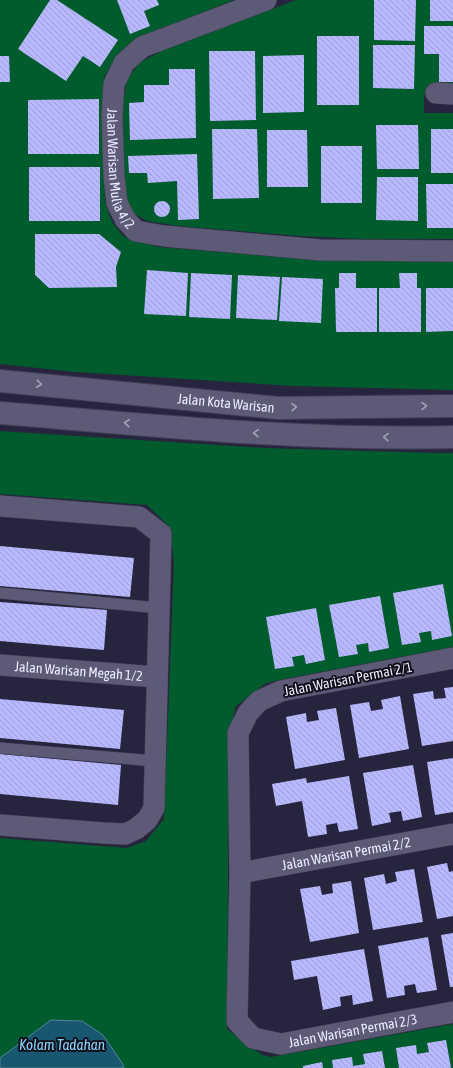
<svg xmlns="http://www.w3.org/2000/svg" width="453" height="1068" font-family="'Asap Condensed',sans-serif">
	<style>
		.green { fill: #005c2c }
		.water { fill: #175770; stroke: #57849b }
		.building { fill: url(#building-back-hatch) }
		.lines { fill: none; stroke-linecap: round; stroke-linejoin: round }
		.lane-casing { stroke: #413e54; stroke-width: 12 }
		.street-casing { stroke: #413e54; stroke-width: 22 }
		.secondary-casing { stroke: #413e54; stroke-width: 24 }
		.lane { stroke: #5c5a77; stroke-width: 11 }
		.street { stroke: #5c5a77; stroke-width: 21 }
		.secondary { stroke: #5c5a77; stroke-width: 22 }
		.oneway { stroke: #a4a3ba }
		.labels { text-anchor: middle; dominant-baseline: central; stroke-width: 4; stroke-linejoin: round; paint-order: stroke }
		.street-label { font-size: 14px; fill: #edecfe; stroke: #100f1b }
		.water-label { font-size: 15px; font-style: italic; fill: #88d6fb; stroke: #100f1b }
	</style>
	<defs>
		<pattern id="building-back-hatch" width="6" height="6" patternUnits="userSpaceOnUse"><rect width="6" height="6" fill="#b8b8ff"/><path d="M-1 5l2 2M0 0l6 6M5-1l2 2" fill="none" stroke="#9c9cd2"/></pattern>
	</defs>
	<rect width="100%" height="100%" fill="#27243e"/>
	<path class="green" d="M0,0h234l-84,33 -29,18 -17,26 1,125 7,20 11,14 35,11 169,14 126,-1v130l-160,-4 -218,-14 -75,-8z
		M296,0h157v95h-29v18h29v126h-92l-62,-3 -120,-10 -32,-5 -14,-8 -6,-12 -3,-25 -1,-71 4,-25 12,-17 25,-13z
		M0,431l264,17 174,5h15v194l-159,30 -28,6 -30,23 -7,27 -2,296 35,26 9,2 182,-33v44h-453v-230l127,10 19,-7 18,-22 10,-255 -4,-37 -23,-22 -147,-11z"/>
	<path class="water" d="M51,1020l31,1 21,14 19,28 2,5h-124v-10z"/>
	<path class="building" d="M50,0h7l61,40 -18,27 -17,-11 -17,25 -48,-32z
		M117,0h40l2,5 -15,6 6,15 -20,8z
		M374,0h42l-1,41 -41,-1z
		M430,0h23v21h-23z
		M424,26h29v56h-14v-28h-15z
		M317,36h42v69h-42z
		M373,45h42l-1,44 -41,-1z
		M209,51h46l1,69 -46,1z
		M304,55v57l-41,1v-57z
		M0,56h9l1,26h-10z
		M169,69h26l1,69 -66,2 -1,-37 15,-1v-17h25z
		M99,99v55h-71v-54z
		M376,125h42l1,44h-42z
		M212,129h45l2,69 -46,1z
		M431,129h22v44h-22z
		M267,130h40l1,57h-41z
		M321,146h41v57h-41z
		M197,154l2,65 -21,1 -1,-39 -29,2 -1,-10h-18l-1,-17z
		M29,167h71v54h-71z
		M377,177h41v44l-42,-1z
		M426,184h27v44h-26z
		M154 209a8 8 0 1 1 16 0a8 8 0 1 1-16 0Z
		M35,234h64l22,18 -5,15 1,20 -68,1 -14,-13z
		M147,270l41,3 -2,43 -42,-2z
		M191,273l41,2 -2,44 -41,-2z
		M339,273h17v15h21v44h-41l-1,-44h4z
		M399,273h18v15h4v44h-42v-44h21z
		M238,275l42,2 -3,43 -41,-2z
		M282,277l41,2 -2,44 -42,-2z
		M426,288h27v43l-27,1z
		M0,546l134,12 -4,39 -130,-11z
		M443,584l9,52 -20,4 -1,-9 -12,2 2,9 -19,3 -9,-52z
		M380,596l9,52 -20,4 -1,-9 -12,2 2,9 -19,3 -10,-52z
		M0,602l107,8 -3,40 -104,-9z
		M316,608l9,52 -19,4 -2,-9 -12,2 2,9 -19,3 -9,-52z
		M453,687v54l-31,5 -9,-52 20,-3 1,8 12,-1 -2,-10z
		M400,696l9,53 -50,9 -9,-53 19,-3 2,9 12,-2 -2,-9z
		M0,699l124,11 -4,39 -120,-11z
		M336,708l9,52 -50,9 -9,-52 20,-4 1,9 12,-2 -2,-9z
		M0,754l121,11 -3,40 -118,-11z
		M453,758v54l-18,3 -8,-53z
		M413,765l9,52 -19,4 -2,-10 -12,2 2,9 -19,4 -9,-53z
		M349,776l9,53 -19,3 -2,-9 -11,2 1,9 -19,3 -6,-36 -26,5 -4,-22 34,-6 1,5z
		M447,863l2,9 4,-1v45l-16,3 -10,-52z
		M414,869l9,53 -50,8 -9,-52 20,-4 2,10 11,-3 -2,-9z
		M351,881l8,52 -49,9 -10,-53 20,-3 2,9 11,-2 -1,-9z
		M453,933v54h-3l-9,-52z
		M428,937l9,53 -20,3 -2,-9 -11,2 1,9 -18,3 -9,-52z
		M364,949l9,52 -20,4 -1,-10 -12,2 1,9 -18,4 -6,-34 -23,4 -3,-19z
		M446,1040l5,28h-52l-3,-20 20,-3 1,9 12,-2 -2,-9z
		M382,1051l3,17h-52l-1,-8 20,-3 1,9 12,-2 -2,-10z
		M322,1062l1,6h-20v-2z"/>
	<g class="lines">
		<defs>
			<path id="lane" d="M0,593l159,15
				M0,748l155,13"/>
			<g id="street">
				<path id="s1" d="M266,0l-124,47 -18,16 -10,21 -2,31 2,61 3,27 8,16 11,12 28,5 156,14 133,1"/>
				<path d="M436,93l17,1"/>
				<path d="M0,506l139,11 22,17 -7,274 -7,12 -11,9 -11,5 -21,-1 -104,-8"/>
				<path id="s2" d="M453,658l-172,33 -22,10 -11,12 -10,20 2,140 -3,148 16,17 28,6 172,-32"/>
				<path id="s3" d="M0,665l157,12"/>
				<path id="s4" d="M240,873l213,-39"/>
			</g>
			<g id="secondary">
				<path id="s5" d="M0,381l278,27 175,-2"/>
				<path d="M0,413c151,12 302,28 453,24"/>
			</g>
		</defs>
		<use href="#lane" class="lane-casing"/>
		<use href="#street" class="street-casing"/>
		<use href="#secondary" class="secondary-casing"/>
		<use href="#lane" class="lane"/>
		<use href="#street" class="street"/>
		<use href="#secondary" class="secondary"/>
	</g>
	<defs><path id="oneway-chevron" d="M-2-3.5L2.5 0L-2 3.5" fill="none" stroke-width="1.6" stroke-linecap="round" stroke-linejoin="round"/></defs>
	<g class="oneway">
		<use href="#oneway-chevron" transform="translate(39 384) rotate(6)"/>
		<use href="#oneway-chevron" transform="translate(424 406) rotate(-1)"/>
		<use href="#oneway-chevron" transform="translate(294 407) rotate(-1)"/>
		<use href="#oneway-chevron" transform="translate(127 423) rotate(-175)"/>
		<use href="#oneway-chevron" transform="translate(256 433) rotate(-176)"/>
		<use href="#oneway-chevron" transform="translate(386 437) rotate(-178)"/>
	</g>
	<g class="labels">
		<g class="street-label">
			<text stroke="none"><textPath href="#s1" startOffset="266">Jalan Warisan Mulia 4/2</textPath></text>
			<text stroke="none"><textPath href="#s5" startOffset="227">Jalan Kota Warisan</textPath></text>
			<text stroke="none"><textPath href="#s3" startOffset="79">Jalan Warisan Megah 1/2</textPath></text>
			<text transform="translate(348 679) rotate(-11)">Jalan Warisan Permai 2/1</text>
			<text stroke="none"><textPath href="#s4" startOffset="108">Jalan Warisan Permai 2/2</textPath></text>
			<text stroke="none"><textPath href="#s2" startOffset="651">Jalan Warisan Permai 2/3</textPath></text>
		</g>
		<g class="water-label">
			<text x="62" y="1044">Kolam Tadahan</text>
		</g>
	</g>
</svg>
